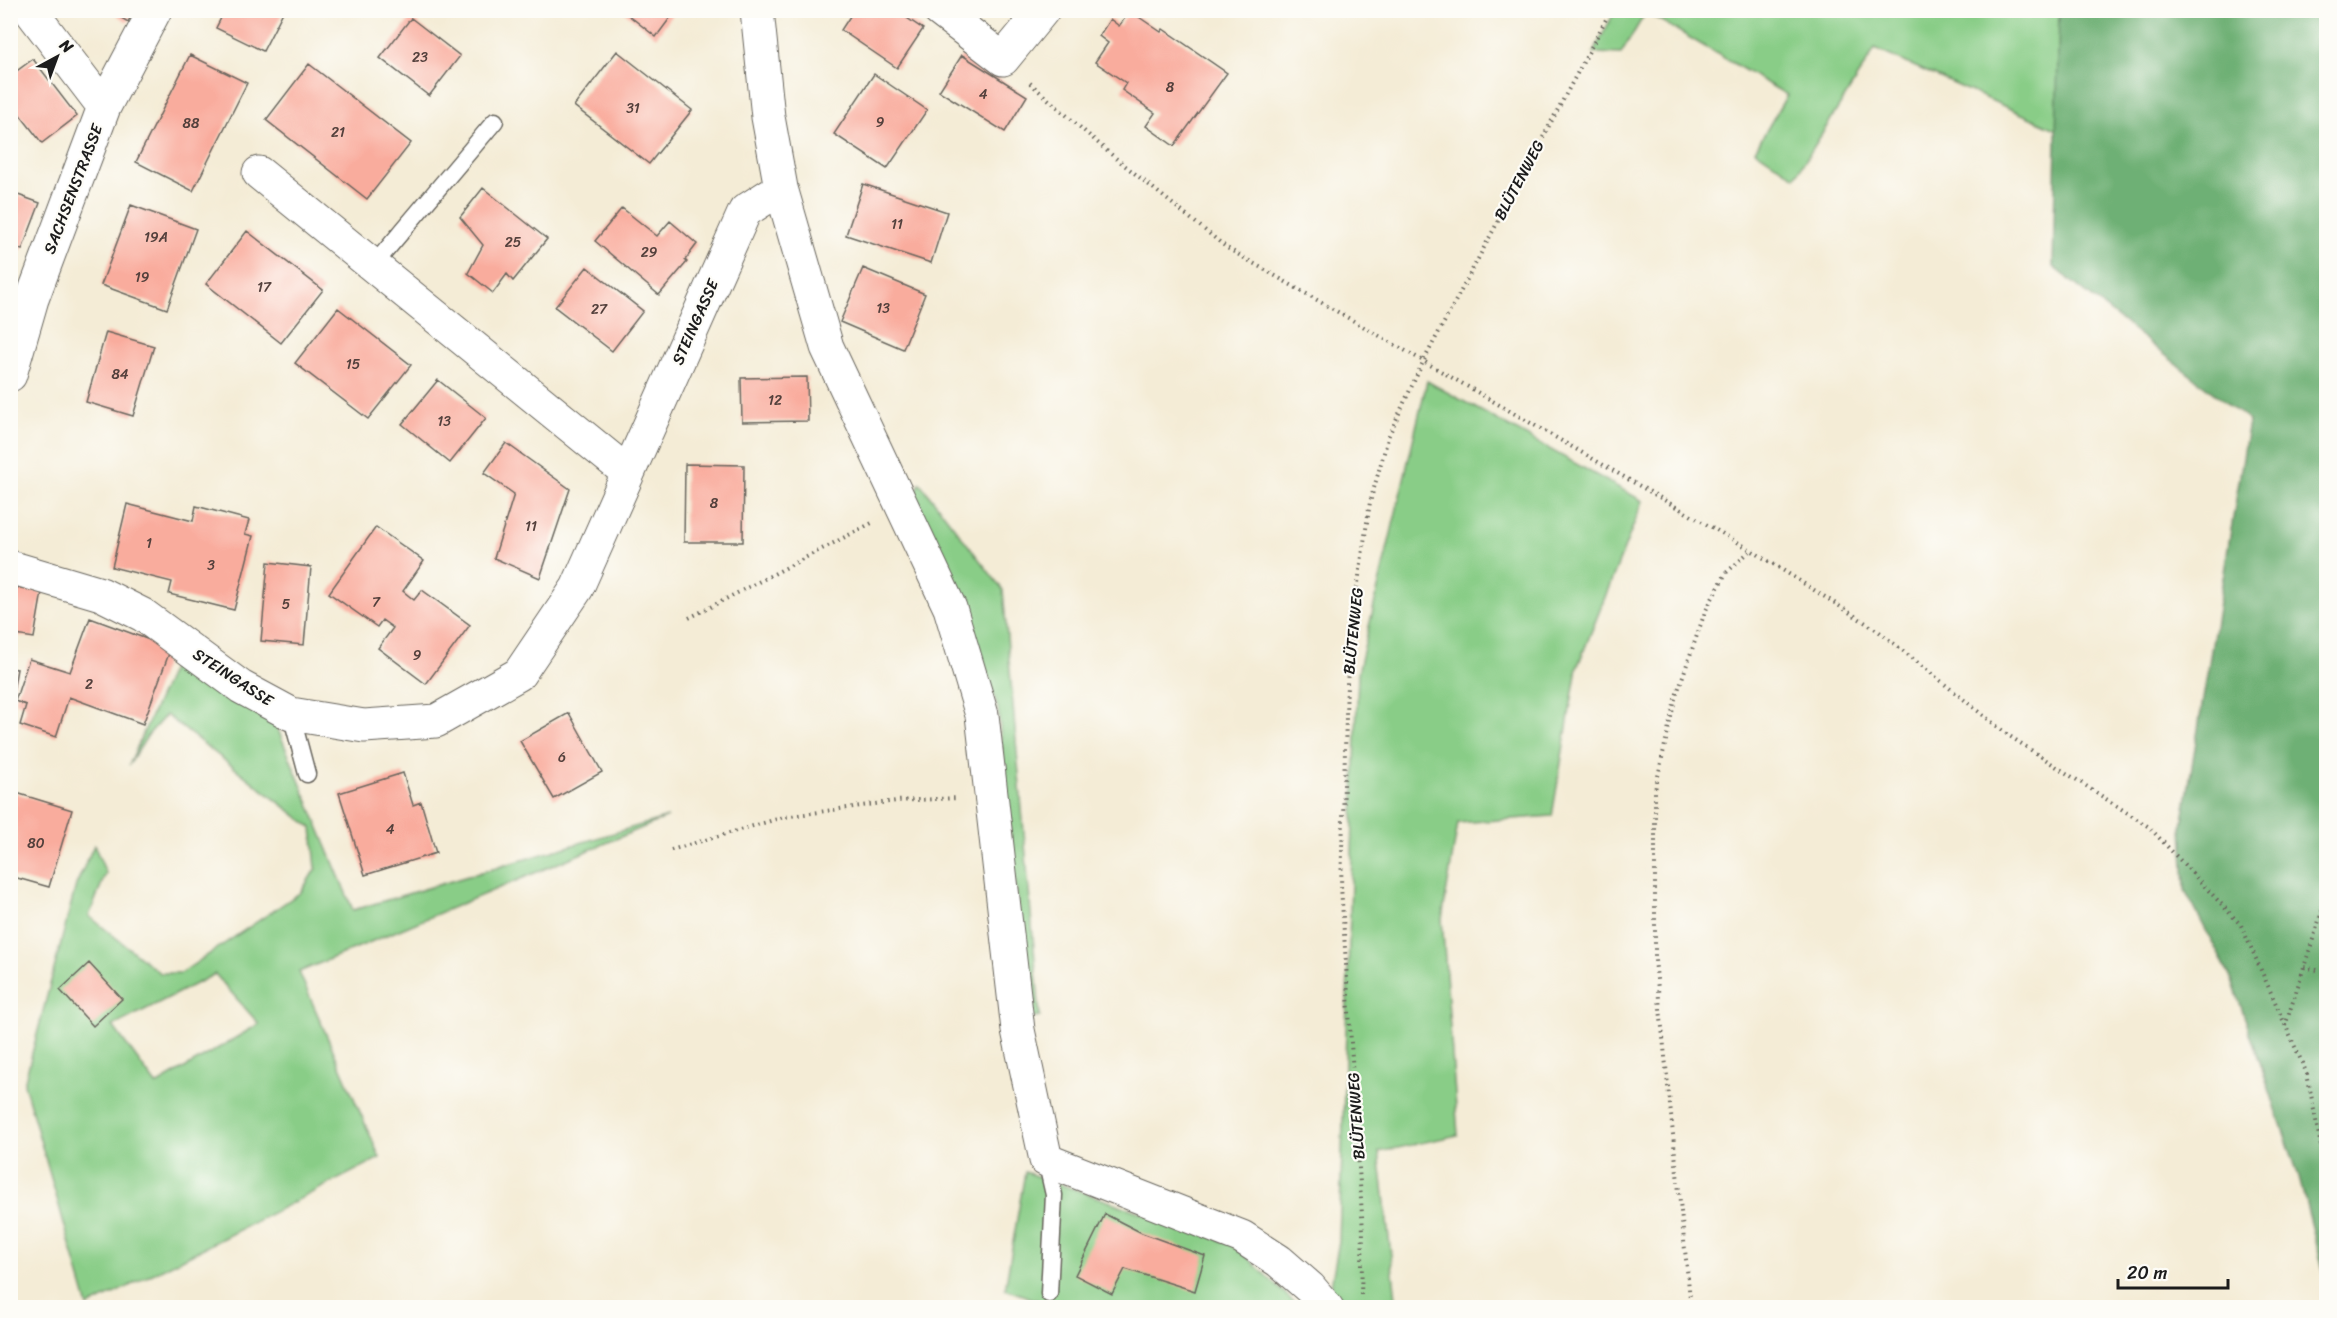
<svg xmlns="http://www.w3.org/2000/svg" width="2337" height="1318" font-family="Sriracha,sans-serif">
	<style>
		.green { fill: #89cd87; stroke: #527452; stroke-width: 1.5; fill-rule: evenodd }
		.forest { fill: #6eb074; stroke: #456648; stroke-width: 1.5 }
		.building { fill: #f9ac9d }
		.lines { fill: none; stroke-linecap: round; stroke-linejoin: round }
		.lane-casing { stroke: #68655d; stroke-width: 19 }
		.street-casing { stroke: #68655d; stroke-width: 35 }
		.path { stroke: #68655d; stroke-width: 4; stroke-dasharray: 1.5 4.5; stroke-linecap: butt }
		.lane { stroke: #fff; stroke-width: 16 }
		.street { stroke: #fff; stroke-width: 33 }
		.labels { text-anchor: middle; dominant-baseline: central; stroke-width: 4.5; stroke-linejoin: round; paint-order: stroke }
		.number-label { font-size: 14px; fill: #53403c }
		.street-label { font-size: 16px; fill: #1c1c1c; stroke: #fdfcf7 }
	</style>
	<rect width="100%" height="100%" fill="#fdfcf7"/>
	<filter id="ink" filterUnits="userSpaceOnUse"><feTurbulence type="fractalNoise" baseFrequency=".0167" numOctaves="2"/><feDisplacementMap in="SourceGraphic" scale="12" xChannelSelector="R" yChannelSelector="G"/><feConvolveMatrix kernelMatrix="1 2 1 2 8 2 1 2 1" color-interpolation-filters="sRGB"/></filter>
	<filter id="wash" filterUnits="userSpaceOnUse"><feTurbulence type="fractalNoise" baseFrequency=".008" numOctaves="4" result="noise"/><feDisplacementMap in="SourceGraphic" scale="24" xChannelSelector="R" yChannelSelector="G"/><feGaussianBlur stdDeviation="1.35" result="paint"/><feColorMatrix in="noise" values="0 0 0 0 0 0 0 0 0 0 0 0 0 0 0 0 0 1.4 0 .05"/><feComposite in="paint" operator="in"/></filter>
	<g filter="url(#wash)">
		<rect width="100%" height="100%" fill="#f4ecd6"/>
		<path class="green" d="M1615,11h444l-1,119 -183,-81 -80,128 -40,-27 32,-55 -141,-83 -25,42 -28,-1z
			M1427,381l216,120 -66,167 -25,148 -94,7 -16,96 16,216 -79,17 18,155 -70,1 12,-67 19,-568z
			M920,483l83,107 37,427 -11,2 -31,-310 -33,-108 -51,-105z
			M176,660l96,55 81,195 315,-93 -369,155 81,186 -292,149 -64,-223 52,-199 18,-40 12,28 -17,43 71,57h21l120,-81 15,-24 -4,-40 -146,-113 -18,20 -19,30zM215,974l44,50 -103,61 -43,-59z
			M1025,1172l209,73 65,62h-243l-51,-18z"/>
		<path class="forest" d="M2059,11h267v1269l-28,-106 -66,-194 -47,-90 -3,-64 67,-405 -196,-154z"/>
		<g id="blocks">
			<path class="building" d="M108,10h26l-6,12z
				M225,10h59l-21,41 -47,-23z
				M622,10h54l-20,27z
				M854,10h41l28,19 -26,39 -56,-38z
				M1130,11l31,21 2,-3 64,44 -53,73 -28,-20 9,-13 -33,-23 4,-7 -31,-21 13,-19 -9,-7 11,-17 9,7z
				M411,18l49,38 -31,40 -49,-38z
				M617,51l75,59 -43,54 -75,-58z
				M190,55l57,28 -54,108 -57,-29z
				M962,55l65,41 -22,36 -66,-41z
				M33,59l44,57 -35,27 -32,-41v-26z
				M309,64l102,79 -44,56 -101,-79z
				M874,74l53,36 -40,59 -53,-35z
				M863,184l84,28 -16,51 -85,-28z
				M483,188l64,51 -34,42 -6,-7 -14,19 -25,-20 15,-28 -23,-28z
				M10,192l30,11 -18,47 -12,-5z
				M131,205l65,24 -29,80 -66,-24z
				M622,208l35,28 13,-15 27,23 -12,16 2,2 -28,33 -64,-54z
				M247,231l76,59 -42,53 -75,-59z
				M587,267l56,44 -31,40 -57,-44z
				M863,268l62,26 -22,55 -63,-27z
				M338,308l73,57 -43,54 -73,-56z
				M106,332l48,14 -21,70 -47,-14z
				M807,377l1,44 -66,1 -1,-44z
				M438,380l48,38 -36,45 -48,-39z
				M506,443l64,46 -30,89 -46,-20 20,-64 -30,-21z
				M685,464l59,1 -1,77h-59z
				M127,504l66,17 3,-15 53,14 -4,14 8,2 -19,74 -65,-16 3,-12 -60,-15z
				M376,527l48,34 -21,30 11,9 8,-10 48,35 -44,59 -48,-36 15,-20 -11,-8 -5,7 -48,-34z
				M268,562l43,5 -7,78 -43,-4z
				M10,586l32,6 -8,46 -24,-4z
				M90,618l81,30 -28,76 -74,-27 -13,40 -36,-12 6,-20 -11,-4 14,-42 41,13z
				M10,668l7,1 -5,28h-2z
				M569,713l33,59 -48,27 -34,-58z
				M403,773l10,32 8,-3 15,51 -71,22 -26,-82z
				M10,791l62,19 -23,77 -39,-11z
				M89,963l33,36 -29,27 -33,-36z
				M1105,1214l37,19 63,23 -10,35 -70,-22 -13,25 -37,-19z"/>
		</g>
	</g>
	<g filter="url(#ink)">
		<use href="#blocks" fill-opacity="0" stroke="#68655d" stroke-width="1.5"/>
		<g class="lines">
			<defs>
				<path id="lane" d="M372,267l123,-146
					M291,714l16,60
					M1046,1160l8,35 -5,99"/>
				<path id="street" d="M30,10l74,97
					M757,10l11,107 13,71 46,159 123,261 32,107 36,315 28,130 196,77 37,24 31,27 17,20
					M939,10l64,49 40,-49
					M259,173l368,299
					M10,375l22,-76 72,-192 51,-97
					M10,567l91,27 42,21 98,72 50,27 73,12 72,-5 83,-47 58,-86 168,-377 36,-23"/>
			</defs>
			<use href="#lane" class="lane-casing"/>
			<use href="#street" class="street-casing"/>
			<path class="path" d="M1030,83l77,68 120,97 524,302 126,80 131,105 141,92 92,98 66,149 19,98
				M689,618l183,-95
				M671,850l113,-33 112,-16 62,-3
				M2304,967l22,5
				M2285,1026l41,-127
				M1361,1295l2,-64 -22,-345 6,-203 7,-73 16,-108 19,-67 35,-75 187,-350
				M1691,1308l-36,-348v-170l20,-91 30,-87 21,-39 25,-23"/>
			<use href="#lane" class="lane"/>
			<use href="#street" class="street"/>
		</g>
	</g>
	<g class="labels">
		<g class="number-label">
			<text x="420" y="57">23</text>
			<text x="1170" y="87">8</text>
			<text x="983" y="94">4</text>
			<text x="633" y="108">31</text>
			<text x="880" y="122">9</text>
			<text x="191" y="123">88</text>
			<text x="338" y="132">21</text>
			<text x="897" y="224">11</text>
			<text x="156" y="237">19A</text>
			<text x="513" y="242">25</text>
			<text x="649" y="252">29</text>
			<text x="142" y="277">19</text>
			<text x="264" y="287">17</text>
			<text x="883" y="308">13</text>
			<text x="599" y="309">27</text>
			<text x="353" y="364">15</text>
			<text x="120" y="374">84</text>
			<text x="775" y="400">12</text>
			<text x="444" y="421">13</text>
			<text x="714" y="503">8</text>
			<text x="531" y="526">11</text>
			<text x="149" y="543">1</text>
			<text x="211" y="565">3</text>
			<text x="376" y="602">7</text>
			<text x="286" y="604">5</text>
			<text x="417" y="655">9</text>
			<text x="89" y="684">2</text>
			<text x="562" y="757">6</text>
			<text x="390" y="829">4</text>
			<text x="36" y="843">80</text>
		</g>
		<g class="street-label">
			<text transform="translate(1519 180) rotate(-62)">BLÜTENWEG</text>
			<text transform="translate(73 189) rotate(-69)">SACHSENSTRASSE</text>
			<text transform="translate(695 322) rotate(-66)">STEINGASSE</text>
			<text transform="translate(1353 631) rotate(-84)">BLÜTENWEG</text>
			<text transform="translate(233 677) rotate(33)">STEINGASSE</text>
			<text transform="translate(1356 1116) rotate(-94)">BLÜTENWEG</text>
		</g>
	</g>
	<rect width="2337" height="1318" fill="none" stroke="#fdfcf7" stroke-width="36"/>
	<g transform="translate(57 57) rotate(41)" stroke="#fdfcf7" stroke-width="4.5" paint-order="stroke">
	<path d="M0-4.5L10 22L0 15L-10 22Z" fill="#1c1c1c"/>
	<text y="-9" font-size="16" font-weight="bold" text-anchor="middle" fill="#1c1c1c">N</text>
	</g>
	<path d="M2118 1279v9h110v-9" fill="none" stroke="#1c1c1c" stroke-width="3"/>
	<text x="2127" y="1279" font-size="18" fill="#1c1c1c" stroke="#fdfcf7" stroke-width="4.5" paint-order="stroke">20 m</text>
</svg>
